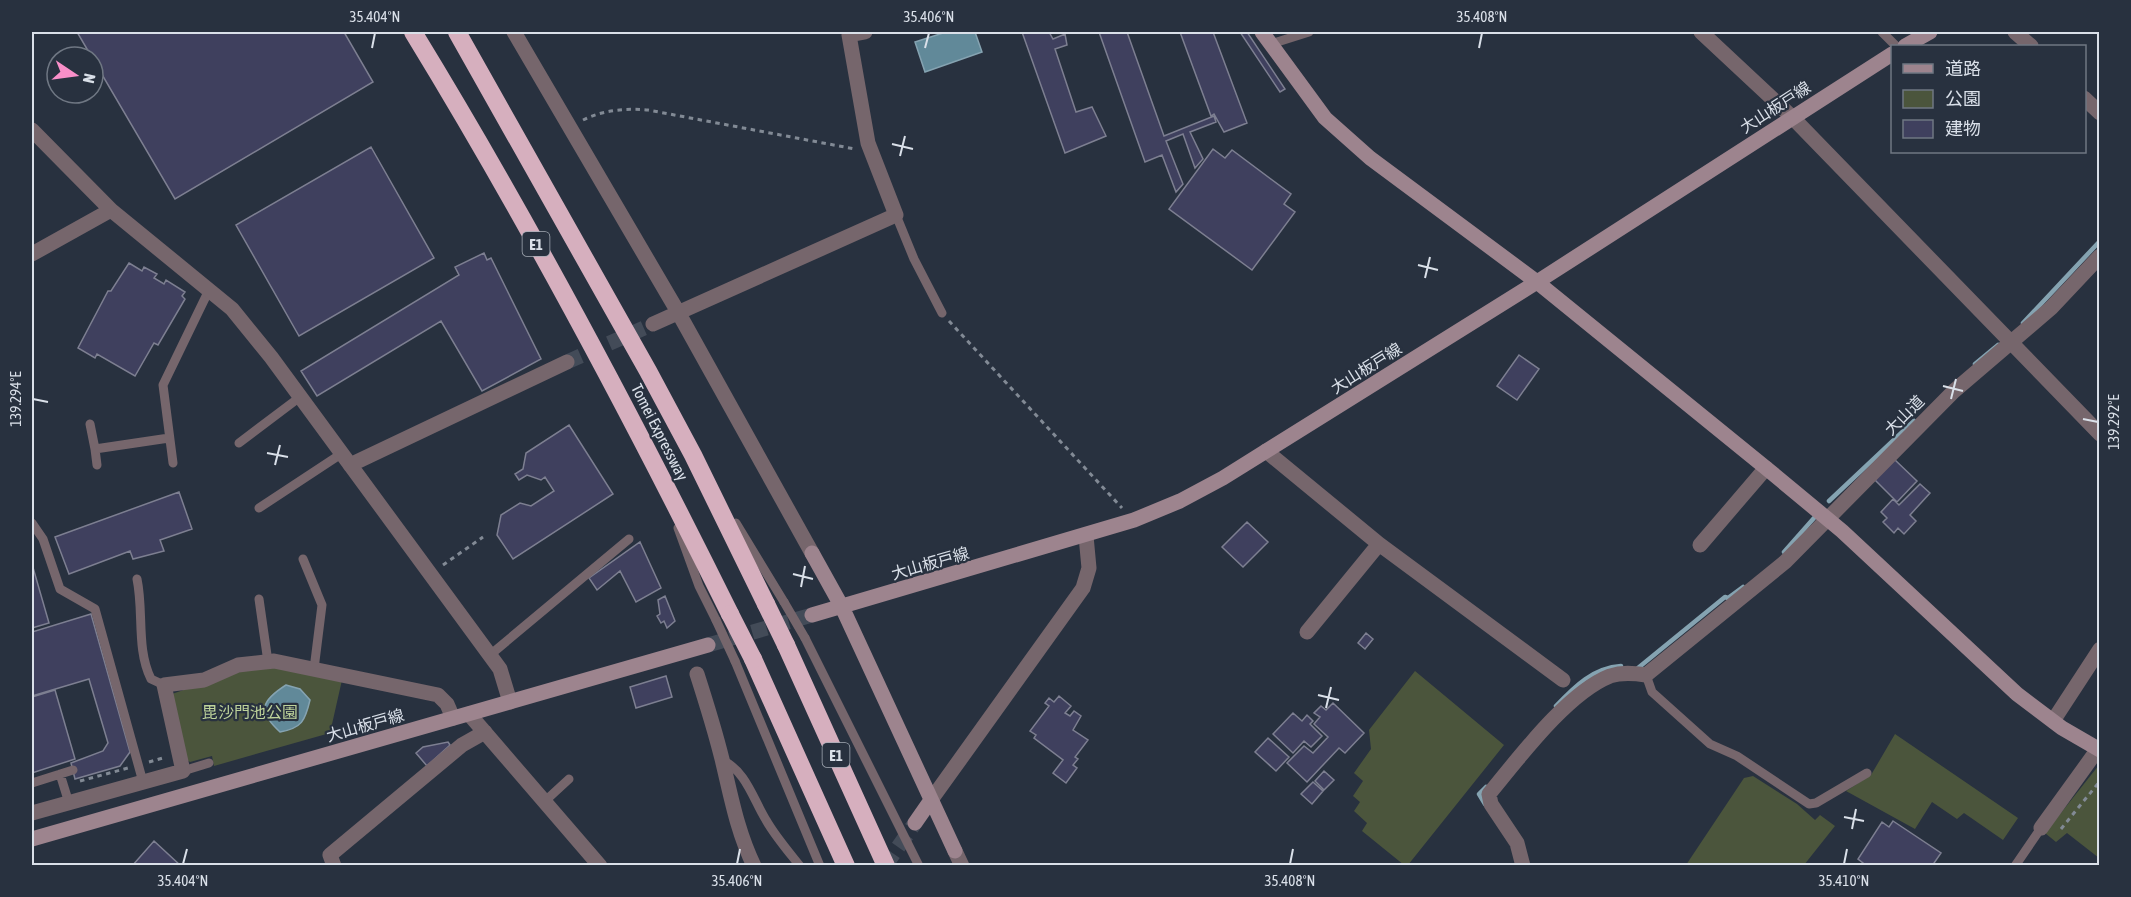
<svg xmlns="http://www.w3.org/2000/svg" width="2131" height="897" font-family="'Asap Condensed','Noto Sans JP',sans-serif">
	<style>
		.green { fill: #4b553c }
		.water { fill: #618999; stroke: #85a3b1; stroke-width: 1.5 }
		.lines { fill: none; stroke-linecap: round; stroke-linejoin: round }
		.stream { stroke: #85a3b1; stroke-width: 4.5 }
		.building { fill: #3f405e; stroke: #7d7f91; stroke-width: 1.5 }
		.street-tunnel { stroke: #434b58; stroke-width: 15; stroke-dasharray: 15 8; stroke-linecap: butt }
		.secondary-tunnel { stroke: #434b58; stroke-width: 15; stroke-dasharray: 15 8; stroke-linecap: butt }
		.path { stroke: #828a95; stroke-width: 3; stroke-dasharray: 4.5 4.5; stroke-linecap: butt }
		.lane { stroke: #76666c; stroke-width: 9 }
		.street { stroke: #76666c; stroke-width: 15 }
		.secondary { stroke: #9d848e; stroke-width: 15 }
		.highway { stroke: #d6afbe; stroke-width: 18 }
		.lane-bridge { stroke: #76666c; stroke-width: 9 }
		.highway-bridge { stroke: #d6afbe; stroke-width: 18 }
		.ticks { fill: none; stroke: #dae0e9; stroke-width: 2 }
		.labels { text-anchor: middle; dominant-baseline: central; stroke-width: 4.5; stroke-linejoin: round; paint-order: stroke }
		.shield { fill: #28313f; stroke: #a5acb6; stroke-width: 1.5 }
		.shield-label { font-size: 15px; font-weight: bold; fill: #dae0e9 }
		.street-label { font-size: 16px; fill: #dae0e9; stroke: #28313f }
		.park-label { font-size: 16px; fill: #bfd49b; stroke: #28313f }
		.neatline { fill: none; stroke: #dae0e9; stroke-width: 2 }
		.ticks-label { font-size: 15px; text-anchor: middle; fill: #dae0e9 }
	</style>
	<rect width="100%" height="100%" fill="#28313f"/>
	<path class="green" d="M274,665l68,15 -12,53 -116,33 -2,-10 -22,6 -6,-4 -12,-64 66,-23z
		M1415,671l89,74 -96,120h-4l-42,-34 5,-8 -13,-12 6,-9 -7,-6 10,-15 -9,-8 17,-24 -2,-19z
		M1895,734l123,84 -15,22 -39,-27 -7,6 -25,-17 -17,27 -69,-38 25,-16z
		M2099,765v93l-32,-25 -11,9 -11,-9z
		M1753,776l44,28 18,16 5,-5 15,11 -31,39h-118l58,-87z"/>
	<path class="water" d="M946,32h29l7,20 -57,20 -10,-30z
		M286,685l14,4 10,11c-5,21 -8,28 -30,32 -23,-21 -19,-31 6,-47z"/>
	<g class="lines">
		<path class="stream" d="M2023,323l77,-82
			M1975,364l23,-19
			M1829,501l85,-80
			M1784,552l30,-34
			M1638,668l87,-71 3,1 15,-11
			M1556,706c19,-20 37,-38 65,-40
			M1485,804l-6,-10 7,-7"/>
	</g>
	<path class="building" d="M77,32h267l29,50 -198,117z
		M1022,32h27l4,7 12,-5 2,11 -12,4 21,63 16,-5 14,29 -41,17z
		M1099,32h28l37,104 50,-20 2,6 -26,10 13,27 -8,9 -12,-34 -17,7 17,43 -7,8 -14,-37 -17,7z
		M1180,32h33l34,91 -23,9 -10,-18 -3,2z
		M1240,32h7l38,57 -5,3z
		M371,147l63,111 -135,78 -63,-111z
		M1213,149l12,9 7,-8 59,44 -7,10 11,8 -43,58 -83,-61z
		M484,253l3,7 4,-2 50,101 -59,32 -41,-70 -124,75 -16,-25 158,-96 -4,-8z
		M129,263l13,8 2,-4 13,7 -3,4 10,6 2,-4 19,12 -3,4 3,3 -27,46 -4,-2 -19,33 -38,-22 -2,4 -17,-10 30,-57h3z
		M1519,355l20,14 -22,31 -20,-14z
		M569,425l44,69 -100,65 -16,-24 4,-20 19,-12 11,3 23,-15 -9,-14 -4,3 -14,-5 -8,5 -4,-6 8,-5 3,-16z
		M1894,459l23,22 -20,21 -23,-23z
		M1920,484l10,9 -20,22 6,6 -12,13 -6,-6 -4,5 -11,-11 4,-4 -6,-6 12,-13 6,6z
		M179,492l13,37 -32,11 4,11 -31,8 -3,-8 -61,23 -14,-37z
		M1247,522l21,20 -25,25 -21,-20z
		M640,542l21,46 -25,14 -16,-31 -23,19 -8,-12z
		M32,564l17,59 -17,5z
		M665,596l10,25 -8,7 -3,-7 -3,2 -4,-7 3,-2 -2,-14z
		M91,614l39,138 -10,14 -45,13 -4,-16 32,-12 5,-8 -19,-64 -57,17v-64z
		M1366,633l7,6 -8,10 -7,-6z
		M666,676l6,21 -36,11 -6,-21z
		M55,690l20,69 -43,14v-76z
		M1059,696l12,10 -6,7 5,3 4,-5 7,5 -8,14 15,10 -13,17 3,2 -5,6 4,3 -11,15 -13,-10 10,-13 -29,-22 2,-3 -6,-4 19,-25 -4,-3 4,-5 5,4z
		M1333,703l31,30 -19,20 -6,-5 -32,34 -20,-19 17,-17 9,7 15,-16 -14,-13 6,-7 -6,-4 7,-7 5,4z
		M1293,713l9,8 5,-6 6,6 -3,3 12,12 -11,11 -7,-6 -11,12 -20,-19z
		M1268,738l21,19 -13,14 -21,-19z
		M448,742l2,3 -23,21 -11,-13 7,-6z
		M1324,771l10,9 -10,10 -9,-9z
		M1313,782l10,9 -11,13 -11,-10z
		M1893,821l48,32 -9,13h-65l-9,-7 24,-37 7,5z
		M154,841l27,25h-49z"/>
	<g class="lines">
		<path class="street-tunnel" d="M567,362l86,-38"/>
		<path class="secondary-tunnel" d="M708,645l104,-30
			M885,866l30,-43"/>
		<path class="path" d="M583,120c20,-10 43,-12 65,-10l207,39
			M949,321l173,187
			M443,565l40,-28
			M149,762l17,-5
			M80,781l48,-13
			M2061,829l39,-48"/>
		<path class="lane" d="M1882,32l14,14
			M1271,44l38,-12
			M896,215l18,44 28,54
			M90,424l5,25 74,-11
			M239,443l61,-46
			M95,449l2,16
			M173,463l-10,-78 46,-95
			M259,508l82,-54
			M32,523l11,16 17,50 35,20 48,173
			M736,523l48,79
			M678,528l21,58 17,34
			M303,559l19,46 -8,64
			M137,579c7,33 -1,70 14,100l13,6
			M259,599l9,63
			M805,638l114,228
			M490,655l139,-116
			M735,661l85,205
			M1646,675l6,17 58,52 27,12 72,48 7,-1 51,-30
			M722,760c24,11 31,39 44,60 9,16 22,31 34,46
			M183,771l26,-8
			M60,774l9,29
			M32,783l41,-13
			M544,802l25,-23
			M2015,866l26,-38"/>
		<path class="street" d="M514,32l164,280 134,241
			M1701,32l91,85 308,317
			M2015,32l16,14
			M2084,98l16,15
			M32,130l79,80 121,99 39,48 229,312 10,33
			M32,254l79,-44
			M653,324l243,-109 -28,-72 -19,-108 16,-3
			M1266,451l113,93 184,136
			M350,465l217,-103
			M1700,545l66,-77
			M1307,632l72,-88
			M697,674c9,28 18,57 25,85 9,37 15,72 32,107
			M469,714l131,152
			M2053,721l47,-72
			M931,800l152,-212 6,-20 -3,-32
			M32,813l151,-42 -19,-86 40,-5 34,-15 36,-4 164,34 9,9 6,14
			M2041,828l57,-79
			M955,851l7,15
			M334,866l-4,-11 132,-110 23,-13
			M1523,866l-6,-23 -26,-39 -2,-10c29,-35 78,-101 121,-118 12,-4 23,-3 36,-1l139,-113 169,-171 97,-83 49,-52"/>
		<path class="secondary" d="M1262,32l63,86 45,40 167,124 229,186 76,63 175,163 45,34 38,22
			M1905,46l25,-14
			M812,553l30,54 113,244
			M812,615l322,-95 46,-19 43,-23 314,-196 355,-228
			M915,823l16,-23
			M32,839l676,-194"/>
		<path class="highway" d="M413,32c115,188 219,384 317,582
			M457,32l191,339 45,84 73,149
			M786,645l100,221
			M753,659l93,207"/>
		<path class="lane-bridge" d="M784,602l21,36
			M716,620l19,41"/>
		<path class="highway-bridge" d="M766,604l20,41
			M730,614l23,45"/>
	</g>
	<path class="ticks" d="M372,48l3,-15M925,48l4,-15M1479,48l3,-15M892,144l21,5M900,156l5,-20M1418,265l20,5M1425,278l5,-21M1943,386l20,5M33,399l15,3M1951,399l5,-20M2083,419l15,3M267,453l21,4M275,465l5,-20M793,574l20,5M801,587l4,-21M1318,695l21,5M1326,708l5,-21M1844,817l20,4M1852,829l4,-20M183,864l4,-15M737,864l3,-15M1290,864l3,-15M1844,864l3,-15"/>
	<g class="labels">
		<g class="shield">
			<rect x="522.5" y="232" width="27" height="24" rx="4.5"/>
			<rect x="822.5" y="743" width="27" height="24" rx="4.5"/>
		</g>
		<g class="shield-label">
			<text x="536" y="244">E1</text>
			<text x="836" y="755">E1</text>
		</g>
		<g class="street-label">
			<text transform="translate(1775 107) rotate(-33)">大山板戸線</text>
			<text transform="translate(1366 368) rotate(-32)">大山板戸線</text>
			<text transform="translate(1904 415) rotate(-45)">大山道</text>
			<text transform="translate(660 432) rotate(63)">Tomei Expressway</text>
			<text transform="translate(930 563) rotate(-16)">大山板戸線</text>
			<text transform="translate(365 725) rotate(-16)">大山板戸線</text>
		</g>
		<g class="park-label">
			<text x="250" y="712">毘沙門池公園</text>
		</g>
	</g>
	<rect width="2131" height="897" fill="none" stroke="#28313f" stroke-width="66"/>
	<rect x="1891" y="45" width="195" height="108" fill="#28313f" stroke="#6f7783" stroke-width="1.5"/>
	<rect x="1903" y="64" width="30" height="9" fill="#9d848e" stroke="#6f7783" stroke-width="1.5"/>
	<text x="1945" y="75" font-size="18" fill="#dae0e9">道路</text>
	<rect x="1903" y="90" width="30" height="18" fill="#4b553c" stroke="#6f7783" stroke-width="1.5"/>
	<text x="1945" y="105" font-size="18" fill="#dae0e9">公園</text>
	<rect x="1903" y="120" width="30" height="18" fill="#3f405e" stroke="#6f7783" stroke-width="1.5"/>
	<text x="1945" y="135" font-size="18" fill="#dae0e9">建物</text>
	<g transform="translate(75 75) rotate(103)"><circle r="28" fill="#28313f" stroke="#6f7783" stroke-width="1.5"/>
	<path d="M0-4.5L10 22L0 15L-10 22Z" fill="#f98fc9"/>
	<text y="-9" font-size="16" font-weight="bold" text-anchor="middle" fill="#dae0e9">N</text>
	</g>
	<rect x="33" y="33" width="2065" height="831" class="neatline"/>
	<g class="ticks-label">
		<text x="375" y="22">35.404°N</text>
		<text x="929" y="22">35.406°N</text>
		<text x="1482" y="22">35.408°N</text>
		<text transform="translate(16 399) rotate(-90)" y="5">139.294°E</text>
		<text transform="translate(2114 422) rotate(-90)" y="5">139.292°E</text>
		<text x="183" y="886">35.404°N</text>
		<text x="737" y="886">35.406°N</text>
		<text x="1290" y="886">35.408°N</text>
		<text x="1844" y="886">35.410°N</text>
	</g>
</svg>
